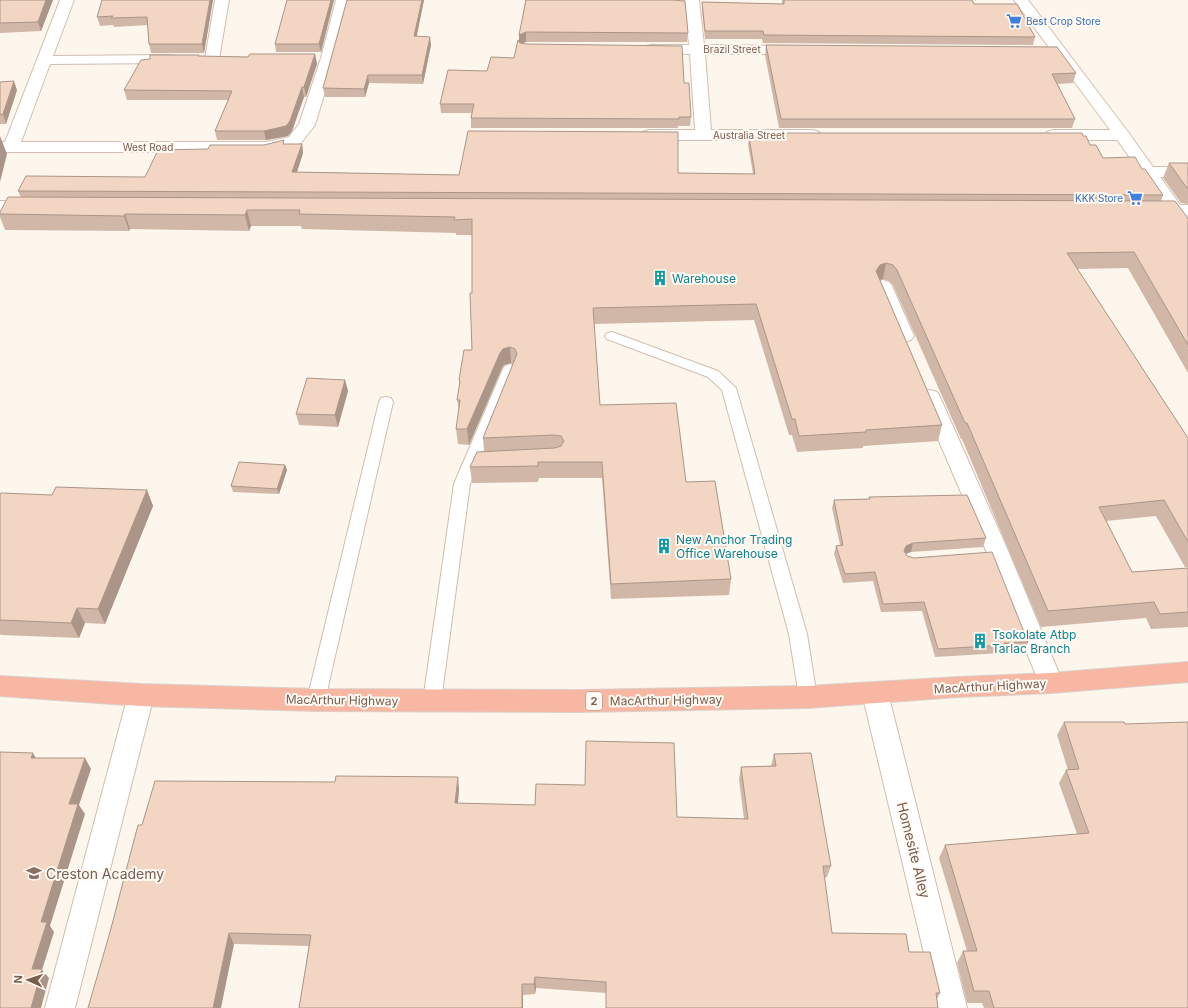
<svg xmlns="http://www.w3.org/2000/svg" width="1188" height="1008" font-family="Inter,sans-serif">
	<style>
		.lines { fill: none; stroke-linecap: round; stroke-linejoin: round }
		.lane-casing { stroke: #d1beb0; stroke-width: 2 }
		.street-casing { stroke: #d1beb0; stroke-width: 2 }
		.secondary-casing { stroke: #d6c0b0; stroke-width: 2 }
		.highway-casing { stroke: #dad1cd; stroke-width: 2 }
		.lane { fill: #fff; fill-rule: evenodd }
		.street { fill: #fff; fill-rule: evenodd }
		.secondary { fill: #fff; fill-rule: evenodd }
		.highway { fill: #f7b7a3; fill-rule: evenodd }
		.wall { fill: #d1b7a8 }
		.shaded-wall { fill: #aa9588 }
		.building { fill: #f3d5c3; stroke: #aa9588 }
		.labels { text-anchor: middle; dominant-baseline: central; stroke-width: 4; stroke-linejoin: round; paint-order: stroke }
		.far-shop-label { font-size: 10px; fill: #366cbe; stroke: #fffaf3; text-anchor: start }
		.far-street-label { font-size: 10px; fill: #7a5c4d; stroke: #fffaf3 }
		.shield { fill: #fffaf3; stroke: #a28b7f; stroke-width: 1 }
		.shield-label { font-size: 11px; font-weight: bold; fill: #7a5c4d }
		.culture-label { font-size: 12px; fill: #0d838f; stroke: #fffaf3; text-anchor: start }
		.street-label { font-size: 12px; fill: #7a5c4d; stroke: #fffaf3 }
		.near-street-label { font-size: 14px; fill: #7a5c4d; stroke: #fffaf3 }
		.near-education-label { font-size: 14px; fill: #785e54; stroke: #fffaf3; text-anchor: start }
	</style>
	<rect width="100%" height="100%" fill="#fdf6ec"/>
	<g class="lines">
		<defs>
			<path id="lane" d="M612,332l106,39 18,17 71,246 10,63 -3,5 -6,3 -6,-3 -3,-5 -10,-63 -67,-244 -14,-13 -101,-38 -2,-3 2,-3z
				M510,364l5,2 2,3 -47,115 -29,217 -3,5 -6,3 -6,-3 -3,-5 31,-217 49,-115 2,-3z
				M386,397l5,1 2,4 -68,298 -3,5 -6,3 -6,-3 -3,-5 72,-298 2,-4z"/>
			<path id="street" d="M60,0h14l-21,56 118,-1 5,1 2,3 -2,3 -5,1 -121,1 -29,78h245l23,-5 10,-13 22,-66 15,-58h14l-15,58 -20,67 -14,18 -35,9h-266v-10h5z
				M215,0h14l-10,59 -2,3 -5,1 -5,-1 -2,-3z
				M685,0h14l5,45 91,1 5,1 2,3 -2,3 -5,1h-90l6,76h102l6,2 2,3 -2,3 -6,2h-164l-6,-2 -2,-3 2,-3 6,-2h46l-5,-76 -39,-1 -5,-1 -2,-3 2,-3 5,-1h38z
				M1053,130h69l6,2 2,3 -2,3 -6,2h-69l-6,-2 -2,-3 2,-3z
				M1149,167h39v10h-39l-6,-2 -2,-3 2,-3z
				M0,201h33l6,1 3,4 -3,4 -6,1h-33z
				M1153,205h35v10h-35l-6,-1 -3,-4 3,-4z
				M883,280l6,2 3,4 22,50 -3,4 -7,2 -7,-2 -3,-4 -20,-50 3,-4z
				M930,390l7,2 3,5 69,156 54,130 -3,7 -9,3 -9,-3 -3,-7 -52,-130 -67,-156 3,-5z
				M875,682l9,4 4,7 79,315h-30l-75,-315 4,-7z
				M141,684l9,4 4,7 -79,313h-30l83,-313 4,-7z"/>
			<path id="secondary" d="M1014,0h14l100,132 60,84v17l-6,-1 -66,-94z"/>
			<path id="highway" d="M1188,662v20l-137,11 -93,4 -150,11 -229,4 -263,-1 -175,-5 -141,-10v-20l141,8 175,5 263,1 229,-4 150,-9 93,-4z"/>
		</defs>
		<use href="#lane" class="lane-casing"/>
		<use href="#street" class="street-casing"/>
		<use href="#secondary" class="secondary-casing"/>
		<use href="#highway" class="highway-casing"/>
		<use href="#lane" class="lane"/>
		<use href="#street" class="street"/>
		<use href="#secondary" class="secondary"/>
		<use href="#highway" class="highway"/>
	</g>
	<path class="wall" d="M0,0h53l-12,31 -41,2z
		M102,0h111l-9,53h-53l-2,-9 -1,-19 -34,2 -1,-2 -13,1 -3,-9z
		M334,0l-13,52h-45l-1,-8z
		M347,0h77l-8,36 15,9 -8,39 -54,-1 -4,14h-40l-2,-9z
		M525,0h147l16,33 -1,9h-161l-4,1 162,40 7,34 -1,9h-12v2h-207v-10l1,-5h-31l-1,-9 47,-33 27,-13 5,-17 6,-38z
		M782,0h190l2,4 61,33 -2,8 -270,-2 -1,-4h-57l-3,-29v-8l80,2z
		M766,45l310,28 -3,10 -16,1 18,35 -3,9h-293l-14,-73z
		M315,54l2,10 -11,33h-2l-12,34 -4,5 -22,4h-49l-2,-9 13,-31h-101l-3,-10 75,-35v1l49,1z
		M0,82l17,8 -11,34h-6z
		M783,133l300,3 7,9 13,13 39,11 21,26 -2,6 27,17v155l-60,-105 -51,1 111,169v129h-3l-29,-51 -50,5 26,51 56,-4v59l-37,2 -5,-11 -105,9 -79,-188h-1l-68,-154 -4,-4 -6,-2 -3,1 62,145 -4,16 -75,5v2l-66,4 -5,-17h-3l-35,-115 -160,4 6,81 86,77 45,97 -2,16 -118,4 -9,-121h-63l-1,4 -66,1 -2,-16 14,-16 -1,-13 30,-74 -2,-1 -7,2 -2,3 -33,77 -11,-1 -2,-15 3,-17 -2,-12 2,-12v-8l13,-30v-115h-16v-2l-154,-4 -1,-3h-50l-2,5 -119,-2 -1,2 -124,-1 -5,-13v-5l21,-15 -3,-6 127,-14 63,-28 56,-4 21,-1h17l1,9 -6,19 162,3 219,-2 75,1 -5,-29 1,-8 33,-1z
		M1169,163h19v41l-7,-1 -18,-25z
		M345,380l3,11 -10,36 -39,-2 -3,-11z
		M285,465l2,5 -8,24 -46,-2 -2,-6z
		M147,490l6,16 -48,118 -20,-1 -6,15 -78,-3 -1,-1v-139h52z
		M869,497l117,41 -3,9 -72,5 -5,2 1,2 121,86 -3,9h-22l-1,2 -67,4 -13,-46 -41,1 -8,-31 -30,2 -9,-29 2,-8 4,-1 -8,-37 2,-8 35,-1z
		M1064,722l124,286h-204l-2,-5h-15l-10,-40 6,-12h4l-28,-93 6,-13 132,-11 -18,-51 7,-13h2l-11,-35z
		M774,754l57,112 -4,11 -3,1 8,55 77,19 31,41 -3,6 1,9h-332v-15l-70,-5 -1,6 -12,1v13h-224l10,-62 -75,-2 -92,-119 317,-36 -1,14 219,14 67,2 -5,-40 2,-12 30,-1z"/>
	<path class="shaded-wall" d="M46,0h7l-12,31 -3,-9z
		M210,0h3l-9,53 -2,-9z
		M331,0h3l-13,52 -2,-8z
		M422,0h2l-9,45 -1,-9z
		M526,32v10l-7,2v-9z
		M430,37l1,8 -8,39 -1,-9z
		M315,54l2,10 -11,33 -2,-10z
		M368,75l1,8 -4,14 -1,-8z
		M14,81l3,9 -11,34 -3,-10z
		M302,87l2,10 -12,34 -4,5 -22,4 -2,-9z
		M0,136l7,18 -7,28z
		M302,144l1,9 -9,28 -2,-9z
		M247,210l4,16 -2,5 -4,-16z
		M125,214l5,15 -1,2 -5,-15z
		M886,263l-3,16 -6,2 -1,-10 4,-6z
		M510,347l1,16 -7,2 -2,3 -33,77 -2,-16 33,-76 3,-4z
		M345,380l3,11 -10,36 -3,-12z
		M285,465l2,5 -8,24 -2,-5z
		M147,490l6,16 -48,118 -7,-15z
		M913,543l-2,9 -7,2 -2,6 4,-14z
		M77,608l8,15 -6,15 -8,-15z
		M33,753l6,11 -8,-6z
		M85,758l6,11 -12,36 6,9 -35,112 4,6 -12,38 7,8 -8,30h-10l1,-39 9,-47 28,-118z
		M458,777l1,12 -2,25 -2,-11z
		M229,933l5,11 -13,64h-8z
		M535,977l1,11 -1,6 -1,-10z
		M522,984l1,11v13h-1z"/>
	<path class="building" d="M0,0h46l-8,22 -38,1z
		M102,0h108l-8,44h-53l-2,-27 -36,1 2,-2 -16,1z
		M287,0h44l-12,44h-44z
		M347,0h75l-8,36 16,1 -8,38h-54l-4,14 -41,-1z
		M526,0h146l13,1 3,32 -162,-1 -7,3z
		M784,0h188l2,4h43l18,33 -271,-2 -1,-4h-58l-3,-29 82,2z
		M518,40l2,3 6,1 156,2 2,37h5l2,34h-12v2l-208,-1 3,-14h-34l8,-34 39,1 4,-14 23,1z
		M766,45l291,2 19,26 -24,1 23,45h-294z
		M250,54h65l-11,33h-2l-12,34 -4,5 -22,5h-49l17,-40 -108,-1 17,-30 9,-1v-4h49l-1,1 50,1z
		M14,81l-11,33 -3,1v-33z
		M468,131l210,1v41l77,1 -6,-37 35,-1 -1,-3h299l1,3h3l4,9h6l7,13 32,-1 7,12h3l18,26 -1145,-4 8,-15 119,1 13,-27 50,-1 2,-4h54l20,-5 -1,4h19l-10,28 167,3z
		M1169,163h19v25h-1z
		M8,197l1167,4 12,16 1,1v127l-54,-93 -67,1 121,185v104l-24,-42 -65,7 33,65 56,-4v44l-28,2 -6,-12 -106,9 -81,-188h-2l-68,-153 -4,-5 -7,-2 -6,2 -4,6 66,154 -76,5v2l-67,4 -4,-17h-3l-36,-115 -163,4 7,97 76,-2 10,79 29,-1 16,98 -120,5 -9,-122h-64v4l-68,1 7,-15 78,-4 6,-2 3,-5 -3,-5 -7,-1 -71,3 34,-84 -2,-5 -5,-2 -7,2 -3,4 -33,76h-11l4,-29h-3l3,-19 -1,-1 5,-30h8l-2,-57h2v-74l-18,1 1,-3 -156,-3 1,-4h-53l-2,5 -120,-1 -1,2 -124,-2v-2z
		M307,378l38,2 -10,35 -39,-1z
		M239,462l46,3 -8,24 -46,-3z
		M56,487l91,3 -49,119 -21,-1 -6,15 -71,-3v-125l1,-2 51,2z
		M967,495l19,43 -73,5 -7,3 -2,5 3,5 7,2 78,-6 36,90 -24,1 1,2 -67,4 -14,-47 -41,2 -8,-32 -30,2 -9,-28 7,-1 -9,-45 36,-1 -1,-2z
		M1064,722h60l1,2 63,-2v286h-194l-5,-17h-15l-11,-40h14l-32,-106 144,-12 -23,-63 13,-1z
		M586,741l88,2 3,74 71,2 -7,-52 35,-1 -2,-12 37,-1 20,113h-8l9,67 74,1 3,18h21l10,41h-4l2,15h-332v-26l-71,-5 -1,7h-12v24h-223l12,-73 -82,-2 -16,75h-125l22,-76 28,-107h4l13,-44 180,1 1,-6 122,1 -3,26 80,2 1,-21 49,1z
		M0,752l33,1 -2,5h54l-16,46h9l-37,118h6l-15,47h10l-11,39h-31z"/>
	<defs>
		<symbol id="supermarket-bare" viewBox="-9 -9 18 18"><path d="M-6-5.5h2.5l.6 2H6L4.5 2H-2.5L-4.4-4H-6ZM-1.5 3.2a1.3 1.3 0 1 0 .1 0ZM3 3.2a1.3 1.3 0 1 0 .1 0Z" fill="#3f7fe0" stroke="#fffaf3" stroke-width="2.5" paint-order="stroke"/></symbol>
		<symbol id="building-bare" viewBox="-9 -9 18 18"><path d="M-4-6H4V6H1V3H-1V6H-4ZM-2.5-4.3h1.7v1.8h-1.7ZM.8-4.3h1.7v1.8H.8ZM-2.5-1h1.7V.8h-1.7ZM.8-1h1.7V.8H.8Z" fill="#0f9aa8" stroke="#fffaf3" stroke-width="2.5" paint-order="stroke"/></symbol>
		<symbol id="school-bare" viewBox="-9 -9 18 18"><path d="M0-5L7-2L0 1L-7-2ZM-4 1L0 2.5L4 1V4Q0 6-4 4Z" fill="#8d6e63" stroke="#fffaf3" stroke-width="2.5" paint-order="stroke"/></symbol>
	</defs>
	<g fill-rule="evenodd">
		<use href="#supermarket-bare" x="1003" y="10" width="22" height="22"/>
		<use href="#supermarket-bare" x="1124" y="187" width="22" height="22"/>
		<use href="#building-bare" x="649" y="267" width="22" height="22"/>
		<use href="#building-bare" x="653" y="535" width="22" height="22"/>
		<use href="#building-bare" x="969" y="630" width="22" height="22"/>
		<use href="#school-bare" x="23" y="862" width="22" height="22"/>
	</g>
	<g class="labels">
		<g class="far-shop-label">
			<text x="1026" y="21">Best Crop Store</text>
			<text x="1123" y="198" text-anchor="end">KKK Store</text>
		</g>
		<g class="far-street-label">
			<text x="732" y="49">Brazil Street</text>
			<text x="749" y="135">Australia Street</text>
			<text x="148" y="147">West Road</text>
		</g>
		<rect class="shield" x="586" y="692" width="16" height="18" rx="3"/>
		<g class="shield-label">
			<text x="594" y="701">2</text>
		</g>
		<g class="culture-label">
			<text x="672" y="278">Warehouse</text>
			<text x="676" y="539">New Anchor Trading<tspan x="676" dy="14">Office Warehouse</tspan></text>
			<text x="992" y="634">Tsokolate Atbp<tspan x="992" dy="14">Tarlac Branch</tspan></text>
		</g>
		<g class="street-label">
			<text transform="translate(990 686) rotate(-3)">MacArthur Highway</text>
			<text transform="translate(342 700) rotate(1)">MacArthur Highway</text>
			<text transform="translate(666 700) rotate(-1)">MacArthur Highway</text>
		</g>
		<g class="near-street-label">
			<text transform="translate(914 850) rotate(76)">Homesite Alley</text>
		</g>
		<g class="near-education-label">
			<text x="46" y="873">Creston Academy</text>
		</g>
	</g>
	<g transform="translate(28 980) rotate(273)" stroke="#fffaf3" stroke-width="3" paint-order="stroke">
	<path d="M0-3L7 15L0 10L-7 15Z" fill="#7a5c4d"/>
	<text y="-6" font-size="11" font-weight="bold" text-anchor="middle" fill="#7a5c4d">N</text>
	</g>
</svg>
